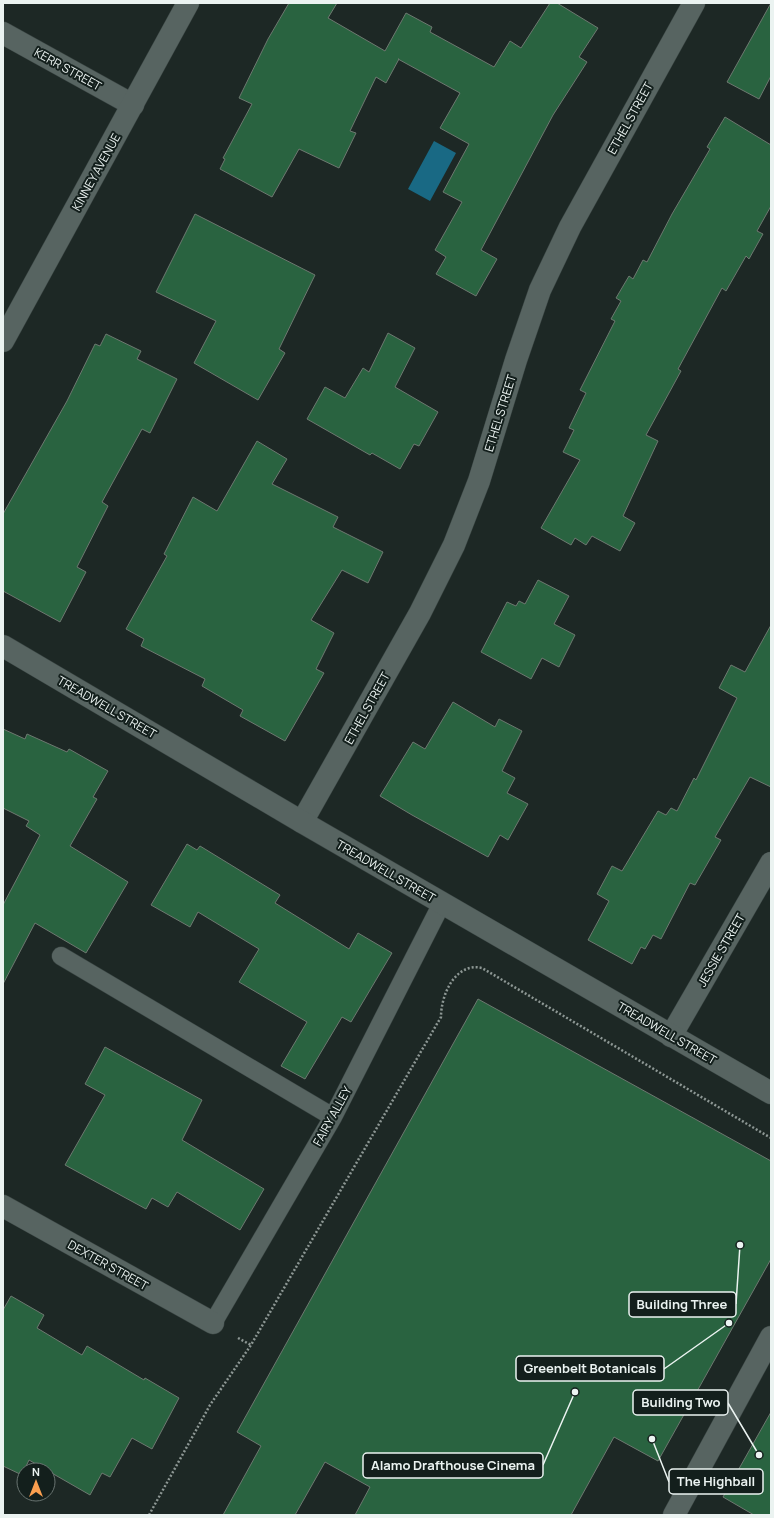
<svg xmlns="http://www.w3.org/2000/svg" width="774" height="1518" font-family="Manrope,sans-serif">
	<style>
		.water { fill: #196984 }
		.building { fill: #296340; stroke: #6d7870 }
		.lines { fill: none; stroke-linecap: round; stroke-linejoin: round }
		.service-casing { stroke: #384341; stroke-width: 19 }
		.minor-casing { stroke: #384341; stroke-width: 23 }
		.tertiary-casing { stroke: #384341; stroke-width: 23 }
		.path { stroke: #8d9794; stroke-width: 2.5; stroke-dasharray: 2 2; stroke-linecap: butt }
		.service { stroke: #576461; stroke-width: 18 }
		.minor { stroke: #576461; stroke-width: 22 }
		.tertiary { stroke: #576461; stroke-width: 22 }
		.labels { text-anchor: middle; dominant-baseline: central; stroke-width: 4; stroke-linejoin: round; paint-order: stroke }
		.street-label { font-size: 12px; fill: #ebf3f1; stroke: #131f1c }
		.leader { fill: none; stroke: #ebf3f1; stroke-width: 1.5 }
		.callout-dot { fill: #ebf3f1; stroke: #131f1c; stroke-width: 1.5 }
		.callout { fill: #131f1c; stroke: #ebf3f1; stroke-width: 1.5 }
		.callout-label { font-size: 13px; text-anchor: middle; font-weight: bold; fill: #ebf3f1 }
	</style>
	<rect width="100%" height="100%" fill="#1d2825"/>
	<path class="water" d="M434,141l22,12 -26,48 -22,-12z"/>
	<path class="building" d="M289,3h48l-9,15 57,33 21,-38 26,14 -2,5 64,35 16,-26 11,7 29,-45h7l41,25 -19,29 8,5 -34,53 -72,135 16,9 -21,37 -40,-22 10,-17 -11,-7 27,-48 -19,-10 26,-48 -29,-16 20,-35 -62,-34h1l-13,24 -10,-6 -26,54 6,2 -17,35 -40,-19 -27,48 -52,-28 5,-10 -2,-1 29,-54 -13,-6 29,-59z
		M771,3v73l-12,23 -32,-17z
		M725,117l46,28v61l-14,25 6,3 -14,25 -3,-3 -20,35 -4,-3 -44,81 3,2 -35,64 12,6 -35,75 12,7 -15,28 -28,-15 -6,9 -11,-7 -4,7 -30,-17 39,-68 -17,-8 11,-22 -5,-2 17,-35 -6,-3 35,-69 -4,-2 10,-18 -5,-3 13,-22 4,3 10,-19 4,2 25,-48 38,-65 -3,-2z
		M195,214l120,61 -36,74 6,4 -27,47 -64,-37 22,-42 -60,-29z
		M388,333l27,15 -20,39 43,25 -19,34 -5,-2 -14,25 -28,-16 -2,2 -63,-36 18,-32 20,11 18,-30 6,4z
		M106,334l35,17 -4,8 40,20 -27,54 -8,-4 -40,73 6,4 -31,61 9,5 -26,50 -57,-31v-77l64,-113 28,-57 5,2z
		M257,441l30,18 -15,25 66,33 -5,10 50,25 -15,31 -26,-13 -31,50 23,13 -18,36 8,4 -39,68 -45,-25 3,-6 -41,-24 3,-7 -64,-33 3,-7 -18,-10 41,-73 -3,-2 29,-57 24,14z
		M538,580l31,16 -15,28 21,11 -16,32 -17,-9 -11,21 -50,-27 26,-50 9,4 3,-5 6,3z
		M771,625v162l-21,-10 -35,60 6,3 -26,45 -5,-2 -29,56 -8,-4 -8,14 -4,-2 -9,17 -44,-24 21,-39 -12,-7 15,-28 10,5 36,-60 8,4 5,-7 6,3 17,-33 2,2 41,-82 -18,-10 12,-23 14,7z
		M453,702l42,25 4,-8 23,12 -20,40 13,7 -8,15 21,11 -20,36 -8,-5 -12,22 -76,-42 -32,-19 33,-54 12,7z
		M3,729l22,10 2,-5 40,18 2,-3 39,22 -15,26 4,2 -27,47 58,36 -42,71 -51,-30 -32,61v-79l37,-70 -14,-9 3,-5 -26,-13z
		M187,844l10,6 3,-4 80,49 -5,8 74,46 9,-16 34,20 -41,69 -9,-5 -37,62 -24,-13 26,-44 -68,-40 20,-33 -61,-37 -8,15 -39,-22z
		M478,999l293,162v98l-113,202 -44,-24 -43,78h-216l15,-28 -45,-25 -30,53h-72l38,-69 -24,-14z
		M105,1047l97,53 -20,40 82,49 -24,41 -63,-38 -9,15 -16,-9 -6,11 -81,-44 40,-70 -20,-11z
		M11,1296l33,19 -7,13 45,27 5,-9 57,34 1,-2 34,20 -27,51 -20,-11 -22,39 -8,-4 -12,22 -61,-35 -7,15 -19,-9v-156z
		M771,1412v103h-17l-31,-18z"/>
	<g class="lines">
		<defs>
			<path id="service" d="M61,956l272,161
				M213,1323l120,-206 109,-214"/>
			<path id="minor" d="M3,33l130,72
				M302,822l118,-209 34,-68 25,-64 37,-121 24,-70 30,-63 124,-224
				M671,1036l100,-173
				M3,1206l210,117
				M674,1515l97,-178"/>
			<path id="tertiary" d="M3,341l185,-338
				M3,646l299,176 469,271"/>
		</defs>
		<use href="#service" class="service-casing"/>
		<use href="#minor" class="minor-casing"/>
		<use href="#tertiary" class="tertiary-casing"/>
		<path class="path" d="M238,1338l13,7
			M149,1515l61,-110 41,-60 190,-328c0,-22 14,-55 41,-49l289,170"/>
		<use href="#service" class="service"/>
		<use href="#minor" class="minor"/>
		<use href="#tertiary" class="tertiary"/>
	</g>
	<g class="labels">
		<g class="street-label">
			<text transform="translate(68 69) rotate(29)">KERR STREET</text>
			<text transform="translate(630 118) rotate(-61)">ETHEL STREET</text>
			<text transform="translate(96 172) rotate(-61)">KINNEY AVENUE</text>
			<text transform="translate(500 413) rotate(-73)">ETHEL STREET</text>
			<text transform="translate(107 707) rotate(30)">TREADWELL STREET</text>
			<text transform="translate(367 708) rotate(-61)">ETHEL STREET</text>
			<text transform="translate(386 871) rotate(30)">TREADWELL STREET</text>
			<text transform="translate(721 950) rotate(-60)">JESSIE STREET</text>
			<text transform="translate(667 1033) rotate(30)">TREADWELL STREET</text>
			<text transform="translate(332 1116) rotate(-61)">FAIRY ALLEY</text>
			<text transform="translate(108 1265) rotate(29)">DEXTER STREET</text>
		</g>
	</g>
	<path class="leader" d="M740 1245L736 1304M729 1323L664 1369M759 1455L728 1403M575 1392L543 1465M652 1439L669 1482"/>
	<g class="callout-dot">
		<circle cx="740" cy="1245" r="4"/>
		<circle cx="729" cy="1323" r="4"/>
		<circle cx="759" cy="1455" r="4"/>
		<circle cx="575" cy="1392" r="4"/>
		<circle cx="652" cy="1439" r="4"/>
	</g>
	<g class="callout">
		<rect x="629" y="1292" width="107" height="25" rx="4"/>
		<rect x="516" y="1356" width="148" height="25" rx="4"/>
		<rect x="633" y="1390" width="95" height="25" rx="4"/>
		<rect x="363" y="1453" width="180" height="25" rx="4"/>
		<rect x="669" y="1469" width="94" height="25" rx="4"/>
	</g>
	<g class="callout-label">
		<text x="682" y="1309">Building Three</text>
		<text x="590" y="1373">Greenbelt Botanicals</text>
		<text x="681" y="1407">Building Two</text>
		<text x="453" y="1470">Alamo Drafthouse Cinema</text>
		<text x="716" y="1486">The Highball</text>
	</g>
	<rect width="774" height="1518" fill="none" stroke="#ebf3f1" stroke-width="8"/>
	<g transform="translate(36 1482)"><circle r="19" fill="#131f1c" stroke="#697471"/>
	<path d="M0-3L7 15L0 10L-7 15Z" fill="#fa9f4f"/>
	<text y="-6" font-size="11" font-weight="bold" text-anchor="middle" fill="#ebf3f1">N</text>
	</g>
</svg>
